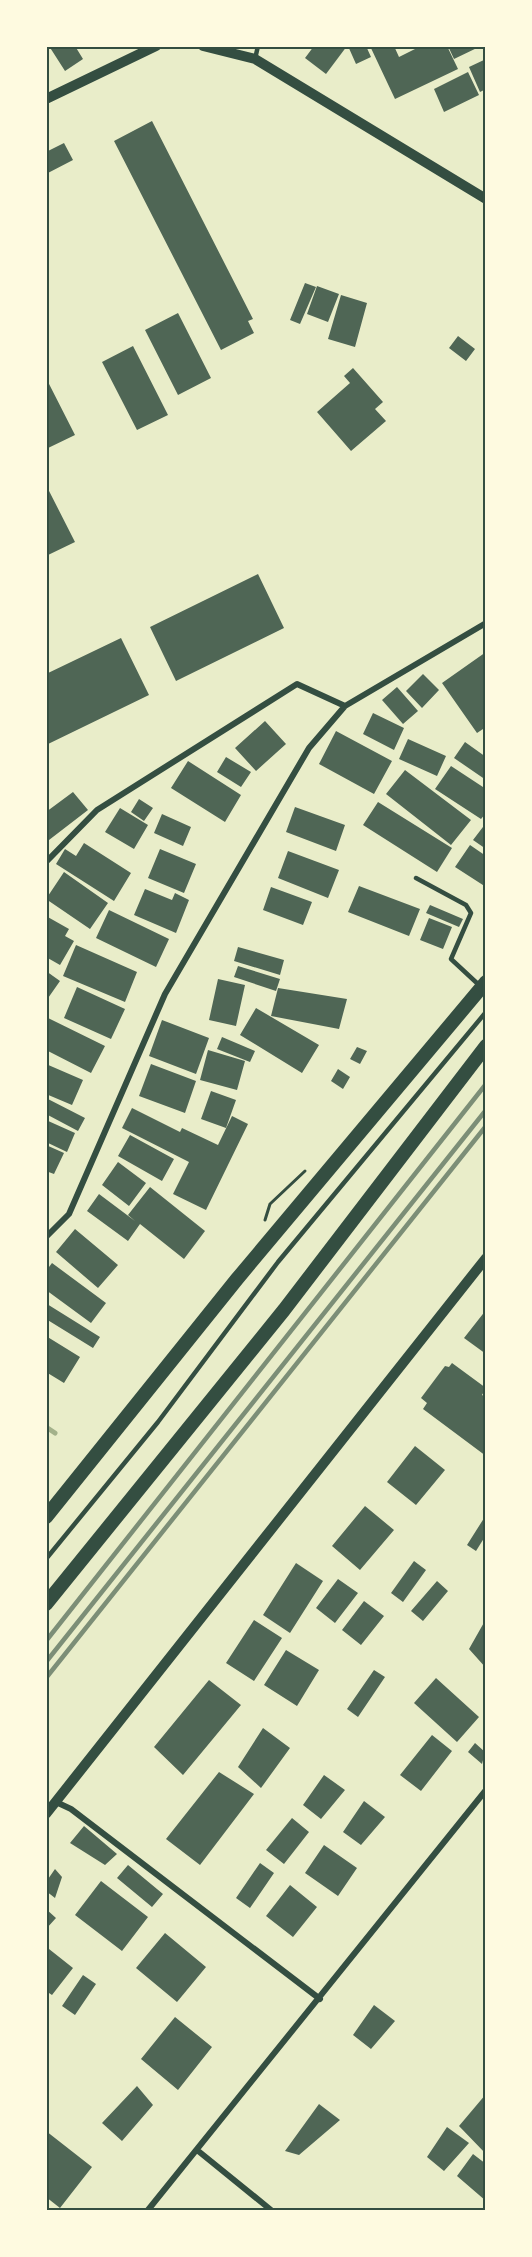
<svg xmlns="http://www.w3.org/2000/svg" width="532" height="2257" font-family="Arial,sans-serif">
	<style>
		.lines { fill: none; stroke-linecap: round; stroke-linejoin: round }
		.stream { stroke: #a3b18a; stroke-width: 5 }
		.building { fill: #4f6655 }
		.path { stroke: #344e41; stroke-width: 3 }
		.service { stroke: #344e41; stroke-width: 4.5 }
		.minor { stroke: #344e41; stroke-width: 6 }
		.tertiary { stroke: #344e41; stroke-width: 10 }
		.trunk { stroke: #344e41; stroke-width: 14 }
		.rail { stroke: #7c8e77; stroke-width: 4.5 }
		.neatline { fill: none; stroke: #344e41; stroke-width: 2 }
	</style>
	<rect width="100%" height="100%" fill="#e9edc9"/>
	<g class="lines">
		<path class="stream" d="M46,1427l9,6"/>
	</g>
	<path class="building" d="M49,46h26l8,13 -18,12z
		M314,46h33l-21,28 -21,-16z
		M348,46h18l5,11 -15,7z
		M370,46h24l5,11 22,-11h26l11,23 -63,30z
		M448,46h33l-27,13z
		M486,59v30l-6,3 -11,-25z
		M468,72l11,23 -35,17 -10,-23z
		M152,121l101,198 -5,2 6,12 -33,17 -107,-209z
		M64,143l9,17 -27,14v-22z
		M305,283l11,4 -16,37 -10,-4z
		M317,286l22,8 -11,28 -21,-8z
		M341,295l26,8 -12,44 -27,-8z
		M178,313l33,65 -33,17 -33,-65z
		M458,336l17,13 -9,12 -17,-13z
		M133,346l35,69 -31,15 -35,-68z
		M353,368l30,34 -8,7 11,12 -35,30 -34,-39 33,-29 -6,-7z
		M46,378l29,57 -29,14z
		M46,485l29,57 -29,14z
		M258,574l26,54 -108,53 -26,-54z
		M121,638l28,57 -103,50v-71z
		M486,652v75l-9,6 -35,-50z
		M423,674l16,16 -17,18 -16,-17z
		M397,687l21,24 -15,13 -21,-24z
		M373,713l31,15 -10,22 -31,-16z
		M265,721l21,23 -30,27 -21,-23z
		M336,731l56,30 -18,33 -55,-30z
		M408,739l38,17 -9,20 -38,-17z
		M465,742l21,15v23l-32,-22z
		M226,757l25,15 -10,15 -24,-15z
		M188,761l53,34 -16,27 -54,-34z
		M451,766l35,23v24l-5,6 -46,-30z
		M405,770l66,50 -20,25 -65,-51z
		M73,792l15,18 -39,30 -3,-28z
		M139,799l14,9 -9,13 -13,-9z
		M378,802l74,46 -15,24 -74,-47z
		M295,807l50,18 -9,26 -50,-19z
		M120,808l28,17 -14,24 -29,-17z
		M162,814l29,13 -8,19 -29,-13z
		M486,823v26l-13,-9z
		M84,843l47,30 -17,28 -58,-37 9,-15 11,7z
		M470,845l16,11v31l-31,-20z
		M160,849l36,15 -12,29 -36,-15z
		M288,851l51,19 -11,28 -50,-20z
		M64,872l44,31 -18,26 -44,-30z
		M359,886l61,23 -11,27 -61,-24z
		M271,887l41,15 -9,23 -40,-15z
		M145,889l27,11 3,-7 14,7 -13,33 -42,-18z
		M430,905l33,14 -4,8 -33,-14z
		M109,910l60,29 -13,28 -60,-29z
		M46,916l23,13 -4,7 9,5 -14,24 -14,-8z
		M429,918l23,9 -9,22 -23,-9z
		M76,945l61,27 -12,30 -62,-26z
		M238,947l46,13 -4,15 -46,-14z
		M238,966l42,13 -4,12 -42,-14z
		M46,971l14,10 -14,20z
		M218,979l27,6 -9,41 -27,-6z
		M77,987l48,22 -14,30 -47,-21z
		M278,988l69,11 -8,30 -68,-13z
		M256,1008l63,37 -17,28 -62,-38z
		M46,1017l59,29 -14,27 -45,-23z
		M162,1020l47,18 -13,36 -47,-18z
		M222,1037l33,14 -5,11 -33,-13z
		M357,1047l10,4 -7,13 -10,-5z
		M208,1050l37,11 -8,29 -37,-10z
		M46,1064l37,16 -11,25 -26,-11z
		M151,1064l45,17 -11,32 -46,-17z
		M338,1069l12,8 -7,12 -12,-8z
		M211,1091l25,9 -10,28 -25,-9z
		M46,1098l39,20 -7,13 -32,-17z
		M132,1108l48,24 2,-4 36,17 14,-29 16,8 -42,86 -33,-16 16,-32 -67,-34z
		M46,1120l29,13 -8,19 -21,-10z
		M130,1135l44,24 -12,22 -44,-25z
		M46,1145l18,8 -10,21 -8,-3z
		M118,1162l28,21 -17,23 -27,-21z
		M150,1187l55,44 -21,28 -44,-35 -12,17 -41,-30 12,-17 36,27 -7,-6z
		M75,1229l43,36 -20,23 -42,-36z
		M52,1263l54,40 -15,20 -45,-33v-19z
		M47,1304l53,33 -7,11 -47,-29z
		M486,1310v44l-22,-16z
		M46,1336l34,21 -16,26 -18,-11z
		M452,1363l34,25 -4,7 4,2v59l-63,-47 4,-6 -6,-5 24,-32 4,1z
		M415,1446l30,24 -29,35 -29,-23z
		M365,1506l29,24 -34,40 -28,-24z
		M486,1515v20l-10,16 -9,-6z
		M414,1561l12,9 -23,32 -12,-9z
		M296,1563l27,18 -33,52 -27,-18z
		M338,1579l20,14 -23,30 -19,-15z
		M437,1581l11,10 -25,30 -12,-10z
		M364,1601l20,15 -23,29 -19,-15z
		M486,1619v49l-17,-19z
		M254,1620l28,18 -28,43 -28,-18z
		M286,1650l33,20 -22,36 -33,-21z
		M374,1670l11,7 -27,40 -11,-8z
		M436,1678l43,39 -22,25 -43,-39z
		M209,1680l32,25 -58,70 -29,-28z
		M263,1728l27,20 -29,40 -23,-21z
		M432,1735l20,16 -31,40 -21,-16z
		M475,1743l10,9 -3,12 -14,-12z
		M219,1772l35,22 -54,71 -34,-26z
		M324,1775l21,15 -24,29 -18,-14z
		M364,1801l21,16 -24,28 -18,-13z
		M292,1818l17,14 -25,32 -18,-14z
		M84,1826l33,28 -12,11 -35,-22z
		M324,1845l33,23 -19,28 -33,-23z
		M260,1863l14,10 -24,35 -14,-10z
		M128,1865l35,29 -11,13 -35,-29z
		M55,1869l7,8 -7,21 -9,-7v-9z
		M101,1881l47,36 -26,34 -47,-36z
		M290,1885l27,22 -24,30 -27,-21z
		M46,1909l10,9 -10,11z
		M165,1933l41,34 -29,35 -41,-34z
		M49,1949l24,19 -21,27 -6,-4z
		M83,1975l13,9 -21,31 -13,-9z
		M374,2005l21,16 -24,28 -18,-14z
		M175,2017l37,30 -34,43 -37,-31z
		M137,2086l16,19 -31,36 -20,-18z
		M486,2094v60l-27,-28z
		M319,2104l21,16 -41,35 -14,-4z
		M447,2127l22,16 -25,28 -17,-14z
		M46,2131l46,36 -32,41 -14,-11z
		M473,2154l13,10v37l-29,-25z"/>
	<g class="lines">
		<path class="path" d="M265,1220l5,-16 35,-33"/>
		<path class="service" d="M255,59l3,-13
			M416,878l50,27 5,8 -20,46 28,26
			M46,1559l112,-137 120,-160 208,-250"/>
		<path class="minor" d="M46,862l51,-52 200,-126 48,22
			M46,1237l23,-23 96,-220 144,-246 36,-42 141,-83
			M56,1802l15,7 249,190
			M197,2150l74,60
			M148,2210l338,-420"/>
		<path class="tertiary" d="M203,46l52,13 231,140
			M46,99l110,-53
			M46,1814l440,-556"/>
		<path class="trunk" d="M46,1517l191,-238 249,-297
			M46,1604l238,-294 202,-264"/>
		<path class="rail" d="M46,1641l440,-557
			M46,1662l440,-552
			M46,1678l440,-552"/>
	</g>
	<rect width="532" height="2257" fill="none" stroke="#fefae0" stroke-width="96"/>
	<rect x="48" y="48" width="436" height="2161" class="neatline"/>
</svg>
